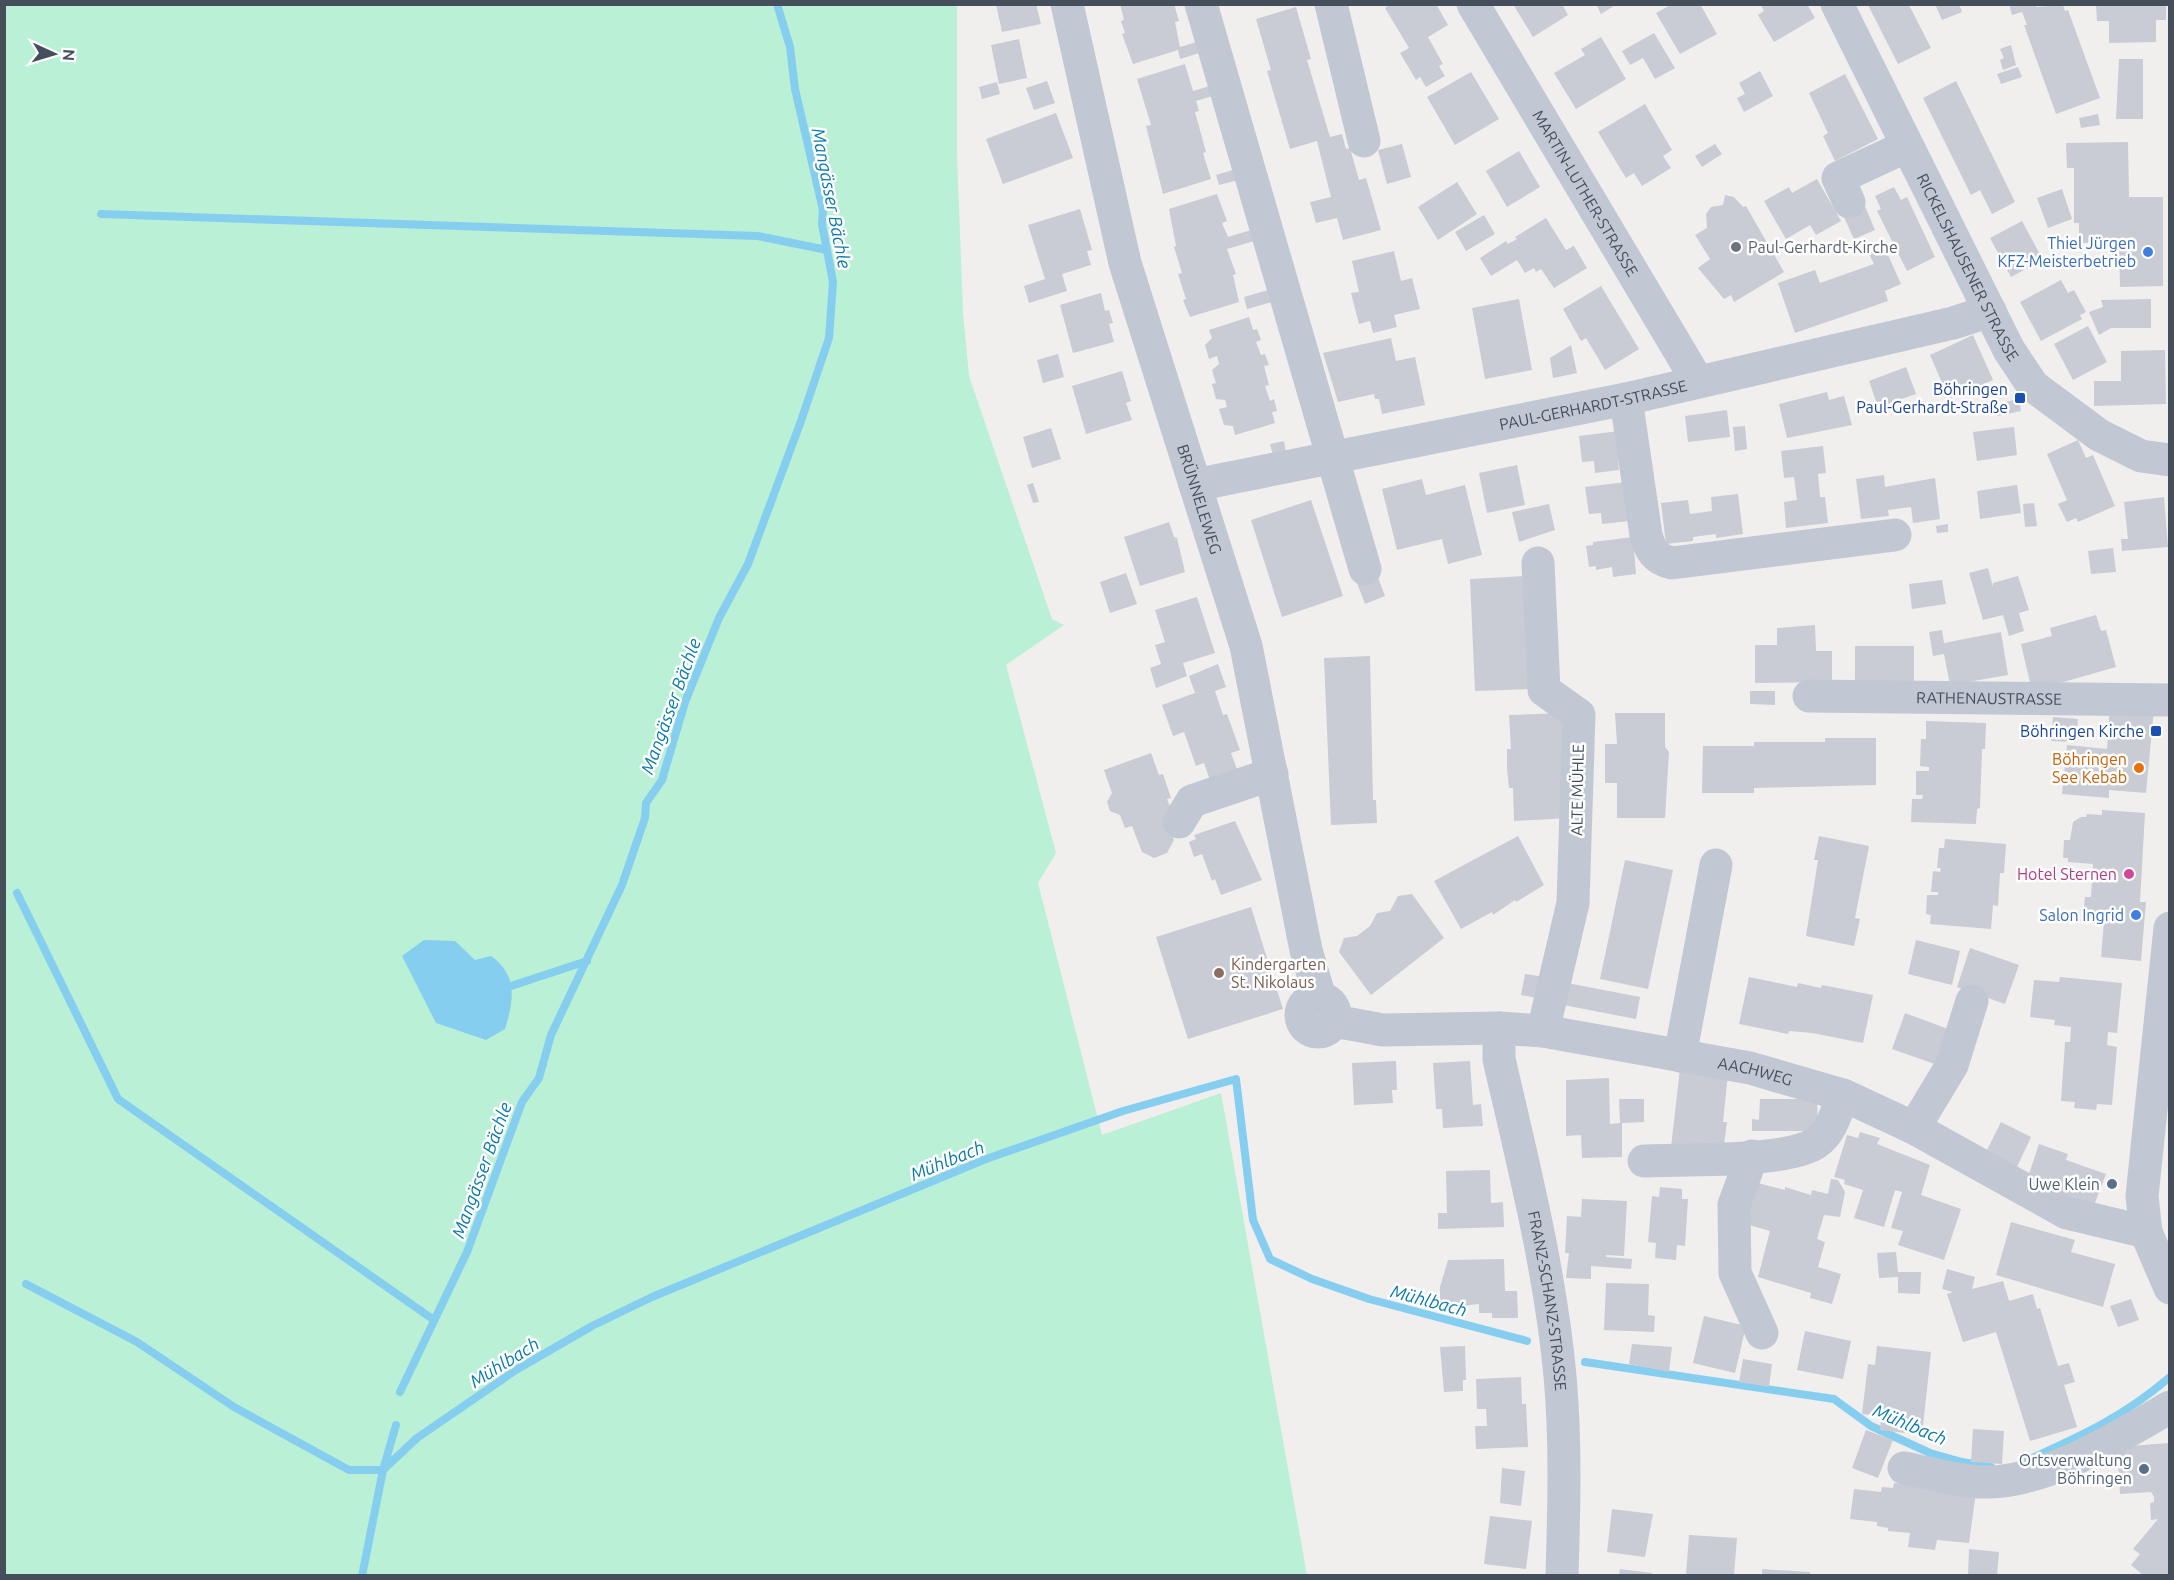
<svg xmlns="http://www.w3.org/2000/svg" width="2174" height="1580" font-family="Ubuntu,sans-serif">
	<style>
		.green { fill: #baf0d5 }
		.water { fill: #86ceef }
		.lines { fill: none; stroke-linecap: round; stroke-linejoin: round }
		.stream { stroke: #86ceef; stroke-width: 8 }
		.building { fill: #c9ccd4 }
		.minor { stroke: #c1c8d4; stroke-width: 33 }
		.worship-dot { fill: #6b7280; stroke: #fff; stroke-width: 2 }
		.shop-dot { fill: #3f7fe0; stroke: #fff; stroke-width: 2 }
		.transit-dot { fill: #1a4fb4; stroke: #fff; stroke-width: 2 }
		.food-dot { fill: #e8710a; stroke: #fff; stroke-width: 2 }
		.hotel-dot { fill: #d1479c; stroke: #fff; stroke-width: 2 }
		.education-dot { fill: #8d6e63; stroke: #fff; stroke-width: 2 }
		.service-dot { fill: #5c6f8a; stroke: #fff; stroke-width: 2 }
		.labels { text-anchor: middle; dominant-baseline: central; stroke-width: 5; stroke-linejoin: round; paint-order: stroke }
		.street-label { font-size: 16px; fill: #454f5c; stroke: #fff }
		.shop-label { font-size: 16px; fill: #366cbe; stroke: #fff; text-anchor: end }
		.worship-label { font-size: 16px; fill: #5b616d; stroke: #fff; text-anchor: start }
		.transit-label { font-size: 16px; fill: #164399; stroke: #fff; text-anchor: end }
		.food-label { font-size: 16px; fill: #c56008; stroke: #fff; text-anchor: end }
		.hotel-label { font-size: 16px; fill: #b23c85; stroke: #fff; text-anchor: end }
		.education-label { font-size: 16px; fill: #785e54; stroke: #fff; text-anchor: start }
		.service-label { font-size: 16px; fill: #4e5e75; stroke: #fff; text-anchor: end }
		.water-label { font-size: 18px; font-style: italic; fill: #0779ad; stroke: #fff }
	</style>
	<rect width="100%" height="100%" fill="#f1eeee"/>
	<path class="green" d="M5,5h952v149l6,159 6,63 83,243 12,6 -58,40 50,188 -18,30 64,252 119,-42 86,482 -1302,1z"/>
	<path class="water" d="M424,940l31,1 20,19 16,-4c27,19 23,44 14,73l-19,11 -50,-17 -34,-67z"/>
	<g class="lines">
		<path class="stream" d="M101,214l657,22 69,14
			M17,893l101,206 316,221
			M511,986l76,-25
			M26,1284l111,58 97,65 115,63h34
			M1585,1362l249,37 37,27 59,27 32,9 29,5
			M400,1392l67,-140 55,-150 17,-24 12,-43 71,-150 23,-67 1,-15 16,-23 23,-78 34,-84 29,-54 53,-143 28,-83 4,-56 -11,-58 1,-14 -28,-121 -5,-42 -13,-43
			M2028,1460c55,-25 95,-43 142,-83
			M383,1470l34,-32 99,-68 76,-44 60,-29 334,-138 137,-48 113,-32 17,141 17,39 42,20 57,20 158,42
			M362,1576l21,-106 13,-45"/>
	</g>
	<path class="building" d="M996,4h40l5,20 -39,8z
		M1120,4h54l5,17 -4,1 5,25 16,-5 3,11 -19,6 -2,-9 -45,14 -11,-30 3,-1 -4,-12 3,-1z
		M1390,4h46l12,21 -20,12 15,27 -4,2 6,10 -19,11 -6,-10 -4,3 -16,-27 9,-5 -24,-40z
		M1513,4h49l6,11 -35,22z
		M1596,4h21l-16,10z
		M1672,4h28l17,30 -37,20 -24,-41z
		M1760,4h47l8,14 -41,24 -16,-27 6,-4z
		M1935,4h24l3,8 -20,8z
		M2009,4h26l1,3 27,-2 2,6 3,-1 32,88 -44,16 -32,-89h3l-5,-13 -10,3z
		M2096,4h70v16h-10v22l-47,1v-22h-12z
		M1868,5h41l22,43 -33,16z
		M1296,7l15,52 -4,1 23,77 12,-3 4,15 4,-1 9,32 7,-2 15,52 -38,10 -6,-22 -21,5 -6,-21 21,-5 -14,-56 -27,8 -23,-78 4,-1 -15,-51z
		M1654,33l21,35 -20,11 -12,-21 -13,7 -8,-14z
		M1601,37l25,42 -50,30 -22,-36 31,-18 -4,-6z
		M1019,39l8,39 -28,6 -8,-39z
		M2011,45l5,20 -13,5 -3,-10 4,-2 -4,-9z
		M2119,59h24v60h-27z
		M1185,64l8,27 17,-5 3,10 -17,5 3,10 -4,1 11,40 -3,1 8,26 -48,15 -17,-68 5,-1 -14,-46z
		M2018,67l4,10 -21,7 -4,-10z
		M1760,71l13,25 -29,16 -7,-14 8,-4 -6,-11z
		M1471,72l28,47 -44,26 -28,-48z
		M1845,74l33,65 -43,22 -12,-25 5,-3 -19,-40z
		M1047,81l8,22 -21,7 -8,-22z
		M1956,81l59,121 -23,12 -12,-24 -9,5 -48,-97z
		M997,82l3,12 -18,5 -3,-12z
		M1645,104l27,46 -9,6 8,12 -29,18 -8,-13 -8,5 -28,-46z
		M1056,113l17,45 -70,26 -17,-45z
		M2098,114l2,11 -19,3 -2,-10z
		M2128,142l1,55h34v89l-43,1 -1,-45 -40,1v-20h-5v-55h-7l-1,-25z
		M1402,144l9,33 -24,7 -9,-34z
		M1715,144l7,10 -20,13 -7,-11z
		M1519,151l21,36 -33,20 -21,-36z
		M1236,169l3,11 -20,5 -3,-10z
		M1817,179l24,42 -25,14 -6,-10 -24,14 -22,-38 25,-14 3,6z
		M1457,182l20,32 -39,26 -20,-33z
		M1894,187l7,13 6,-3 28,60 -28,14 -30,-60 4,-2 -6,-13z
		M2062,189l10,30 -24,9 -11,-30z
		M1217,194l10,27 -5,2 6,14 23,-7 3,11 -27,8 9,25 -3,1 6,27 -49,15 -7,-17 3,-1 -8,-25 4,-1 -8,-26 2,-1 -7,-37z
		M1725,195l9,2 9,10 3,-1 38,66 -50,30 -3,-7 -7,4 -26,-31 12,-9 -15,-24 12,-7 -1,-14 5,-7 12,-2z
		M1864,204l11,26 -21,9 -12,-26z
		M1080,209l12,41 -5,1 4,14 -29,9 5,17 -38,12 -5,-17 21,-7 -17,-54z
		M1484,215l11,19 -29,17 -11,-19z
		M1546,218l20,32 8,-4 13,22 -33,20 -13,-19 -5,3 -2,-4 -9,5 -8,-13 -26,16 -11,-18 26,-17 2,3 9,-5 -2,-2z
		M2022,221l21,39 -32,17 -21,-39z
		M1884,246l17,38 -16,7 3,10 -93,32 -17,-50 37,-13 5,13 54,-19 -5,-10z
		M1394,251l7,30 11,-3 8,31 -26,6 3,12 -24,6 -3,-12 -11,3 -8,-31 8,-1 -7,-31z
		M2061,280l7,13 6,-3 12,22 -6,3 2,4 -41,22 -21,-39z
		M1601,286l38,63 -34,21 -19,-32 -5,3 -18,-32z
		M1272,289l4,12 -29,8 -3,-12z
		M1101,293l4,18 4,-1 4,13 -4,1 5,18 -41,11 -13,-48z
		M1519,299l13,71 -47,9 -13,-71z
		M2151,299v29h-40l-12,7 -10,-23 14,-5 -2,-7z
		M1249,317l4,13 4,-1 4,11 -5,2 5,13 4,-1 4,11 -5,1 5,19 -4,1 5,15 4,-2 3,12 -5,1 3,11 -40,12 -2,-9 -9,-1 -5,-16 8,-2 -2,-7 -9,-1 -4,-15 4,-1 -4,-13 7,-6 -2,-8 -8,3 -4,-14 7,-7 -3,-8z
		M2088,326l19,36 -34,18 -19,-36z
		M1973,335l20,45 -44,19 -19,-44z
		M1391,338l5,23 19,-4 10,48 -43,9 -3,-15h-4l-1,-5 -36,8 -15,-49z
		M1571,345l6,28 -24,5 -3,-20z
		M2165,350l1,54 -72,2v-25h27v-30z
		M1058,354l6,23 -21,6 -6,-23z
		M1906,367l10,27 -38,13 -9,-26z
		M1122,371l9,30 -5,2 6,17 -46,14 -14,-48z
		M1827,392l2,8 15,-4 8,29 -65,13 -8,-34z
		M2019,399l2,12 -24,5 -2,-12z
		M1727,410l3,27 -42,5 -3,-26z
		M1745,426l2,23 -12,2 -2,-24z
		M2014,427l3,28 -40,6 -4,-29z
		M1051,428l10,31 -29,9 -9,-31z
		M1619,431l3,26 -4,1 1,12 -24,3 -1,-12 -12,1 -3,-26z
		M2078,440l8,18 7,-3 22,51 -37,16 -2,-4 -9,4 -9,-18 9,-4 -20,-46z
		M1284,441l2,12 -13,2 -3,-11z
		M1823,446l3,27 -8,1 2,23h5l3,26 -42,5 -2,-26 13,-2 -3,-23 -10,1 -3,-27z
		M1517,465l8,40 -38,8 -8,-40z
		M1884,475l1,12 50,-9 5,41 -27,4 -2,-16 -23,3 1,6 -28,3 -5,-40z
		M1422,479l4,16 39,-10 17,70 -34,9 -6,-25 -45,11 -15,-61z
		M1626,482l4,39 -28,3 -1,-11 -12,1 -4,-27z
		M1033,483l6,19 -6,1 -6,-18z
		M2017,485l4,28 -41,6 -3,-28z
		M1738,494l5,40 -27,4v-4l-23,3v4l-27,3 -5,-41 27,-3 2,14 22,-3 -1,-14z
		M2164,497l4,50 -46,4 -1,-12h7l-4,-37z
		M1311,500l32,96 -61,21 -31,-97z
		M2034,503l3,23 -12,1 -2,-23z
		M1549,504l6,26 -36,12 -7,-30z
		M1169,522l5,15 3,1 8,34 -45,14 -16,-49z
		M1948,524v8l-11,1 -1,-7z
		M1633,537l3,37 -23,3 -1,-10 -16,3v-4l-7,1 -3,-21 7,-1v-3z
		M2113,548l3,24 -25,2 -3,-23z
		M1988,568l5,19v-4l25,-7 11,34 -10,3 5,18 -15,5 -6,-21 -20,5 -14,-47z
		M1126,573l11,31 -27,9 -10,-31z
		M1377,575l8,21 -20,8 -8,-21z
		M1526,576l5,113 -56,2 -5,-112z
		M1942,580l4,24 -34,5 -3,-25z
		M1197,597l18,56 -32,10 4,13 -31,12 -6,-20 11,-4 -6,-19 10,-3 -10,-32z
		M2096,615l5,16 5,-1 10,37 -84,24 -11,-47 31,-8 -2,-8z
		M1815,625l1,26h16v31l-77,1v-38h22v-17z
		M1942,630l2,13 57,-11 7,43 -58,10 -6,-31 -11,2 -4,-24z
		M1855,646h59v37h-59z
		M1370,656l3,144h3l1,23 -46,2 -7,-167z
		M1218,664l8,23 -11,4 8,24 4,-1 13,36 -9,3 9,24 -28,9 -8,-23 -8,3 -12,-34 -11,4 -11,-31 33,-12 -6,-17z
		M1750,691h25v14l-25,-1z
		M2110,705l44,4 -8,84 -37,-3v8l-47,-4 5,-49 40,4z
		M1564,713l5,105 -55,3 -1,-33h-4l-2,-20v-19h4l-2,-34z
		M1615,713h50v34l4,5 -4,66h-48v-35h-12v-39h12z
		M2053,717l25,2 -2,23 -25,-1z
		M1926,721l60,2 -1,26h-3l-2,59 -3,1 -1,15 -65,-2 1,-23h10l1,-4h-7v-24h13v-4l-9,-1 1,-27h5z
		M1825,738h51v47l-122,3v5h-52l1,-47h51v-4h71z
		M1151,753l8,22 4,-1 8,24 -4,1 5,13 -8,2 10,26 -7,13 -13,5 -12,-6 -10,-26 -7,2 -5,-13 -10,-4 -3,-9 5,-9 -8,-23z
		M2102,810l43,3 -5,89h6l-5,59 -40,-4 3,-36 -21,-2 2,-22h6l2,-33 -25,-2v-4h-5l1,-18h6l3,-18 8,-5h5l1,-3 15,1z
		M1235,821l27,59 -41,15 -6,-16 -3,2 -10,-27 -8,3 -5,-15 7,-3 -2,-4z
		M1518,836l26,49 -28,17 -1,-2 -22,15 -1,-3 -31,17 -27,-48z
		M1819,836l50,10 -14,72 5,1 -6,27 -48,-10 12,-76h-4z
		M1945,839l61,5 -2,29h-4l-2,33 -5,-1 -2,24 -61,-5 1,-9 -5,-1 1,-19h11v-3h-7l2,-21 7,1 1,-4h-4l2,-20h5z
		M1625,860l48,10 -25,119 -48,-10z
		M1412,894l32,44 -73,57 -32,-43 5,-14 13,-2 13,-10 7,-13 13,-2 8,-15z
		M1251,907l32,102 -95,30 -32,-102z
		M1916,940l44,11 -8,34 -44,-11z
		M1970,948l49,17 -14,39 -48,-17z
		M1525,974l20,3 -3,22 -21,-4z
		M1749,977l48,10 1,-4 23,5 1,-3 51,10 -10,48 -51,-10 -23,-2 -1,3 -49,-10z
		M2060,977l62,6 -5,50 -9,-1 -1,13 10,2 -5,58 -15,-1 -1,6 -22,-2 1,-6 -14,-1 4,-59h5l1,-15 -17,-2 1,-5 -25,-3 4,-37 25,2z
		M1562,982l78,15 -4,22 -78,-15z
		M1905,1013l51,19 -13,35 -51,-18z
		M1396,1061l1,29h-5l1,13 -39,2 -2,-42z
		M1470,1061l3,44 8,-1 2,22 -40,2 -1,-19h-6l-3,-46z
		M1680,1069l48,5 -5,48h4l-4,30 -52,-5z
		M1609,1078l1,46 10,-1 -1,-24h25v23l-22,1v34l-40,1 -1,-23 -15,1v-56z
		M1760,1099h57l1,32h-66v-12l7,1z
		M2001,1122l30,15 -14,30 -31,-15z
		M1860,1132l20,6 -3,6 53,21 -9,30 40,14 -17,51 -46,-15 5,-14 -12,-3 11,-36 -7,-2 -11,37 -30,-9 9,-28 -19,-6 1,-4 -11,-3 13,-42 11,3z
		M2039,1144l29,10 -2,6 40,14 -13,34 -65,-31z
		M1490,1170l1,33 12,-1 1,25 -66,2v-16h9l-1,-42z
		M1831,1179l7,1 7,12 -5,25 -16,-2 -7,24 8,3 -7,25 23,7 -9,30 -22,-6 1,-5 -53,-16 12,-46 -28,-8 12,-41 31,8v-3l26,8 1,-5 16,4z
		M1660,1187l22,2v10h6l-3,47 -8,-1 -1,15 -21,-2 1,-15 -8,-1 4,-46 7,1z
		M1582,1199l45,2 -3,55 -18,-1v2l26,2 -1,10 -40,-3v13l-25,-1 3,-25h-4l2,-37 14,1z
		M2011,1222l64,18 -4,12 44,12 -12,43 -107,-32z
		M1896,1252l2,20h23l-1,22 -22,-1v-16l-19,1 -2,-25z
		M1504,1259l1,32h12l1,27h-26v-5h-13v-9l-34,4 -5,-4v-17l8,-27z
		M1947,1269l28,8 -3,12 31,-8 6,20 24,-7 4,15 3,-1 18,58 11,-3 6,19 -11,3 13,42 -47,14 -34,-109 -33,10 -16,-48 6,-2 -11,-3z
		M1606,1283l43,1 -1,31 7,1 -1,16 -50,-2z
		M2131,1299l8,21 -21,7 -8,-21z
		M1704,1316l42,10 -11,47 -42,-10z
		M1805,1331l46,10 -8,38 -46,-9z
		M1632,1344l40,3 -3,25 -40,-8z
		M1465,1346l1,34h-3v11l-19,1 -4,-45z
		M1877,1346l54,6 -9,83 -42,-5 1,-14 -19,-2 6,-50 7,1z
		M1743,1359l29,5 -3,23 -30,-5z
		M1521,1377l1,27h4l2,43 -52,2 -1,-23h12l-1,-17h-9l-1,-30z
		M1973,1429l31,2 -2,33 -31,-2z
		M1866,1430l27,10 -15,38 -26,-10z
		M2169,1443v132h-26l-12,-10 9,-11 -7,-5 25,-30 -7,1 -1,-17 4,-1v-5l-3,-5 -31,2 -3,-47z
		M1502,1468l23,3 -4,35 -21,-3z
		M1894,1483l82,9 -7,51 -32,-3 -2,10 -27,-3 2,-14 -22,-2v-3l-11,-2v-4l-27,-3 4,-30 27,3 1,-5 11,1z
		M1612,1509l41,5 -8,43 -38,-5z
		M1490,1516l42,5 -6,48 -42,-5z
		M1689,1535l48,3 -3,37h-48z
		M1969,1549l30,3 -2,23h-29z
		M1620,1569l32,4v2h-33z
		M1762,1569l48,3v3h-48z"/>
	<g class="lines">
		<g class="minor">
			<path id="s1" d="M1067,4l58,259 121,383 60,304 14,48"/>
			<path d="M1201,4l164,565"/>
			<path d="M1331,4l33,137"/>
			<path id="s2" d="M1473,4l225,378"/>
			<path id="s3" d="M1837,4l172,346 24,36 66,49 42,21 29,4"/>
			<path d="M1849,202l-11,-24 69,-32"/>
			<path d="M1626,399l20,136c4,15 9,24 26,28l223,-28"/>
			<path id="s4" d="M1195,485l431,-86 327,-76 37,-12"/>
			<path d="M1538,563l6,127 35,25 -6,188 -30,128"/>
			<path id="s5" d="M1809,696l361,4"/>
			<path d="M1179,822l13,-21 80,-27"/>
			<path d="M2170,928l-28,268 4,36 24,56"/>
			<circle cx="1318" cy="1015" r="17"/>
			<path id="s6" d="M1334,1021l49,9 116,-2 44,3 207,37 93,27 71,33 153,85 79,19"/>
			<path id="s7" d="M1499,1028v31c24,105 51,209 61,317 6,66 4,133 2,200"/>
			<path d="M1680,1056l36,-191"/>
			<path d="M1914,1128l38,-63 20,-64"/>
			<path d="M1752,1156l-18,49 1,68 27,60"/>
			<path d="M1644,1161c39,-2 142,2 172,-18 16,-11 20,-31 27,-48"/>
			<path d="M1904,1468c26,5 55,14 81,14 58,2 135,-46 185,-75"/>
		</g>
	</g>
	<circle class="worship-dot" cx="1736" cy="247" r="6"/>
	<g class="shop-dot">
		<circle cx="2148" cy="252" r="6"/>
		<circle cx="2136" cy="915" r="6"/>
	</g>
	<g class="transit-dot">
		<rect x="2014" y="392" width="12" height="12" rx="3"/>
		<rect x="2150" y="725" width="12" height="12" rx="3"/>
	</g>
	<circle class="food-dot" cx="2139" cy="768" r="6"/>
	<circle class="hotel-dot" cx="2129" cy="874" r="6"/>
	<circle class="education-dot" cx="1219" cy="973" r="6"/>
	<g class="service-dot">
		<circle cx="2112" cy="1184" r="6"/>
		<circle cx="2144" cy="1469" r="6"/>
	</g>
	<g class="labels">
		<g class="street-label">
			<text stroke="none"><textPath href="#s2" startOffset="220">MARTIN-LUTHER-STRASSE</textPath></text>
			<text stroke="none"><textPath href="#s3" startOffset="294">RICKELSHAUSENER STRASSE</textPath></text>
			<text stroke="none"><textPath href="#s4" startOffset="406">PAUL-GERHARDT-STRASSE</textPath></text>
			<text stroke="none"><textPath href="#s1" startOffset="513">BRÜNNELEWEG</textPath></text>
			<text stroke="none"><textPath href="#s5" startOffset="180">RATHENAUSTRASSE</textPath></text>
			<text transform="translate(1577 790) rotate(-89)">ALTE MÜHLE</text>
			<text stroke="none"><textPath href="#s6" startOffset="426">AACHWEG</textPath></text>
			<text stroke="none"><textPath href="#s7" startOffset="278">FRANZ-SCHANZ-STRASSE</textPath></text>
		</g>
		<g class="shop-label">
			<text x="2136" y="243">Thiel Jürgen<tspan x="2136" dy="18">KFZ-Meisterbetrieb</tspan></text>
			<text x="2124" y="915">Salon Ingrid</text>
		</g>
		<g class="worship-label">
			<text x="1748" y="247">Paul-Gerhardt-Kirche</text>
		</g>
		<g class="transit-label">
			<text x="2008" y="389">Böhringen<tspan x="2008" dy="18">Paul-Gerhardt-Straße</tspan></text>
			<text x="2144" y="731">Böhringen Kirche</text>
		</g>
		<g class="food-label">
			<text x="2127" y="759">Böhringen<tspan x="2127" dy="18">See Kebab</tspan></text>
		</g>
		<g class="hotel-label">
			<text x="2117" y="874">Hotel Sternen</text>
		</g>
		<g class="education-label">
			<text x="1231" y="964">Kindergarten<tspan x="1231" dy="18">St. Nikolaus</tspan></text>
		</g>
		<g class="service-label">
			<text x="2100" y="1184">Uwe Klein</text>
			<text x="2132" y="1460">Ortsverwaltung<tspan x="2132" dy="18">Böhringen</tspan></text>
		</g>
		<g class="water-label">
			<text transform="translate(832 198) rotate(79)">Mangässer Bächle</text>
			<text transform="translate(670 706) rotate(-70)">Mangässer Bächle</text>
			<text transform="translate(947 1160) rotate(-22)">Mühlbach</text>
			<text transform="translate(481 1170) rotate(-70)">Mangässer Bächle</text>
			<text transform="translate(1429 1300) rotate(15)">Mühlbach</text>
			<text transform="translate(504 1362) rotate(-32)">Mühlbach</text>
			<text transform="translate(1910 1424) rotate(23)">Mühlbach</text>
		</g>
	</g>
	<rect width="2174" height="1580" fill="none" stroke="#454f5c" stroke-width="12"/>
	<g transform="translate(54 54) rotate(94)" stroke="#ffffff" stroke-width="4.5" paint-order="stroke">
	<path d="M0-4.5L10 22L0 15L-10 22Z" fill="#454f5c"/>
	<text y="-9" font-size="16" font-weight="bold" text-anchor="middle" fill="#454f5c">N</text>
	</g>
</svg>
